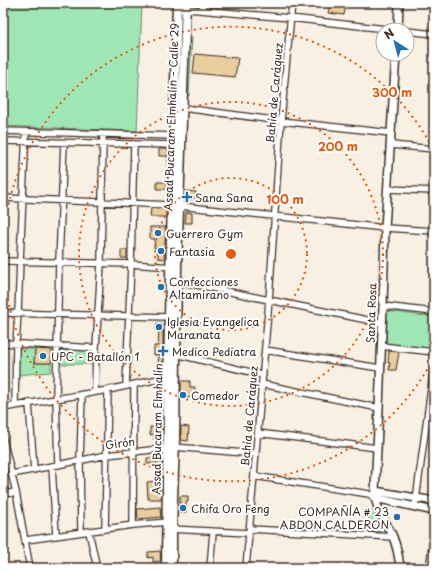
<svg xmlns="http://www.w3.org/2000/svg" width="437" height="571" font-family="'Playpen Sans',sans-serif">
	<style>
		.green { fill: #9ee7b5; stroke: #6c886a }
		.building { fill: #e9cd9d; stroke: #3b2a1e }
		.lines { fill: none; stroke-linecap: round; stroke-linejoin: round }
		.minor-casing { stroke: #3b2a1e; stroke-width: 8 }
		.tertiary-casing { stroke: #3b2a1e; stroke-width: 10 }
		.secondary-casing { stroke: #3b2a1e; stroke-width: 11 }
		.minor { stroke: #fff; stroke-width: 5.5 }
		.tertiary { stroke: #fff; stroke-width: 7 }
		.secondary { stroke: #fff; stroke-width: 8 }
		.ring { fill: none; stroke: #e8590c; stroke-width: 2; stroke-dasharray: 2 4 }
		.poi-dot { fill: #1f6fb2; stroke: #fff; stroke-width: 1.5 }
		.labels { text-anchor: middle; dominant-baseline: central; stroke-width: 4; stroke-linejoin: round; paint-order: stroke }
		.street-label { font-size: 11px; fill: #3b2a1e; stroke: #fff }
		.poi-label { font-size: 11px; fill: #3b2a1e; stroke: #fff; text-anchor: start }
		.centre { fill: #e8590c; stroke: #fff; stroke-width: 2 }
		.ring-label { font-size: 12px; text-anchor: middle; font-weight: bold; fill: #e8590c; stroke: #fff; stroke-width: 4; stroke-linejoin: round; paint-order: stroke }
	</style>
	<rect width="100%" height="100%" fill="#f8f0e2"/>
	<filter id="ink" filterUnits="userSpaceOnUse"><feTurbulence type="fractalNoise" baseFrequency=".025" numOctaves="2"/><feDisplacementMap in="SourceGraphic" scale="8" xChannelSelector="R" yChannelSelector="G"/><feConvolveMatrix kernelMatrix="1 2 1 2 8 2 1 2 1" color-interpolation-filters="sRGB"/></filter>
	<g filter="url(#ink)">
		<path class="green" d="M3,3h139l-5,128 -134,-5z
			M187,38h5l-3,58 -4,-1z
			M386,311l48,6 -1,33 -49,-6z
			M18,349h17l-1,14h17v9l-33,3z
			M59,350l34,1v13h-35z
			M375,509l10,23 -17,-1 1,-20z"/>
		<path class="building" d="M330,3h16l-2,12 -16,-2z
			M195,54l43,4 -3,19 -42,-4z
			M159,149h9v7h-9z
			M157,182h10v7h-10z
			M186,191l10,1 -1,7h-9z
			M151,208l15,1v8h-16z
			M186,212l6,1v10h-7z
			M150,227h16l-2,32 -6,-1v-4h-1l1,-6h-4l1,-9h-5z
			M121,250h6v8h-6z
			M157,323h4v7h-1l3,1v40h-7v-7h2l1,-9h-5v-9h4l1,-16h-3z
			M35,349l17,1 -1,13h-17z
			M389,351l10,1 -3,18h-7l1,-7h-2z
			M181,381h9v6h5l-1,11 -13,-1z
			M154,416h5l1,5h1l1,18 -8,1v-6l-4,1v-8h5z
			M181,426l8,1 -1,14 -7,-1z
			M161,457l1,17 -4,1 -1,-12 -10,1v-6z
			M159,481l1,12h1v6h-13l-1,-17z
			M180,496h8v6h-2v11h-6z
			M160,507l1,10 -23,2 -1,-10z
			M160,551l1,10 -8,1v-5l-5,1v-6z"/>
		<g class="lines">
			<defs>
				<path id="minor" d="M177,8l113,10 105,12
					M202,10l1,-7
					M407,31l27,3
					M183,108l98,13 110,12
					M3,131l171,5
					M3,141l171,4
					M391,145l43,4
					M388,189l46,2
					M3,198l168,7 214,23 49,3
					M3,261l128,3 42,3
					M174,280l95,20 113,23
					M383,306l51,6
					M3,313l166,4
					M3,343l93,5
					M381,346l53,6
					M265,350l115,18
					M176,354l87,21
					M262,384l117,24
					M126,386l5,-122 3,-120
					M95,392l1,-44 5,-85 2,-129
					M29,403l5,67
					M15,406l1,-62 2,-31 2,-53 6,-128
					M3,408l105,-18 60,-13
					M258,433l119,15
					M3,439l13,53 14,76
					M58,465l-2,-67 3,-137 5,-118
					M52,466l4,70
					M12,474l95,-19 61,-7 6,-1 82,7
					M254,476l115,18 6,4
					M3,494l13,-2
					M415,507l19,-141
					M133,525l1,-140
					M105,529l3,-139
					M170,529l79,4
					M250,529l143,8
					M81,532l-1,-71 2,-67
					M89,532l8,36
					M26,540l107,-15 35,-3
					M210,568l3,-36
					M246,568l23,-268 12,-179 11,-118
					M429,568l4,-27"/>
				<path id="tertiary" d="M398,30l1,-27
					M396,54l-11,174 -2,78 -4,102 -4,83c0,20 11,29 18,46 4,10 6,21 7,31
					M375,491l59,10
					M375,498l59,13"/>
				<path id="secondary" d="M166,568l3,-251 8,-314
					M172,568v-39l3,-88 2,-174 9,-264"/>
			</defs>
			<use href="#minor" class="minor-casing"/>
			<use href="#tertiary" class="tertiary-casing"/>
			<use href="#secondary" class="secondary-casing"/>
			<use href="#minor" class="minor"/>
			<use href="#tertiary" class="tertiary"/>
			<use href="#secondary" class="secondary"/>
		</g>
	</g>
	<g class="ring">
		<circle cx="231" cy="254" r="76"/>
		<circle cx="231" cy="254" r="152"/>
		<path d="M433 359A228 228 0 0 1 3 256M3 252A228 228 0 0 1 433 149"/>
	</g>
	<g class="poi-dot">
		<path d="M185 191h4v4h4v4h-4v4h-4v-4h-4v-4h4z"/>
		<circle cx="158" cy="233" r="4"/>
		<circle cx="161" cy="251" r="4"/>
		<circle cx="161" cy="287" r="4"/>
		<circle cx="159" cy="327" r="4"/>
		<path d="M161 345h4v4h4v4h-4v4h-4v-4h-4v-4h4z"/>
		<circle cx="43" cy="356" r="4"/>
		<circle cx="183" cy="395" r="4"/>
		<circle cx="183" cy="508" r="4"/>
		<circle cx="397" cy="517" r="4"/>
	</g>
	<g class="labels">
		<g class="street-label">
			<text transform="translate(274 93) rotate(-85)">Bahía de Caráquez</text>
			<text transform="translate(171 117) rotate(-88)">Assad Bucaram Elmhalín - Calle 29</text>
			<text transform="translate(371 313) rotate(-88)">Santa Rosa</text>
			<text transform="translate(249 416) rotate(-85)">Bahía de Caráquez</text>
			<text transform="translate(157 429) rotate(-89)">Assad Bucaram Elmhalín</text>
			<text transform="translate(120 443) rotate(-8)">Girón</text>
		</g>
		<g class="poi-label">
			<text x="195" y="197">Sana Sana</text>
			<text x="166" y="233">Guerrero Gym</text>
			<text x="169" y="251">Fantasia</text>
			<text x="169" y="281">Confecciones<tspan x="169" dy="13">Altamirano</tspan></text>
			<text x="167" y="321">Iglesia Evangelica<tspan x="167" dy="13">Maranata</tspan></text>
			<text x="172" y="351">Medico Pediatra</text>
			<text x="51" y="356">UPC - Batallón 1</text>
			<text x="191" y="395">Comedor</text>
			<text x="191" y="508">Chifa Oro Feng</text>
			<text x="389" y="511" text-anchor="end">COMPAÑÍA # 23<tspan x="389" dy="13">ABDON CALDERON</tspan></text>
		</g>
	</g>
	<circle cx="231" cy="254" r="6" class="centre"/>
	<g class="ring-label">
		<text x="392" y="97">300 m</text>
		<text x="338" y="151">200 m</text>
		<text x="285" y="204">100 m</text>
	</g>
	<rect width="437" height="571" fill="none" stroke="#fff" stroke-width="16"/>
	<rect x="8" y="8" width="421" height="555" fill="none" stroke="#3b2a1e" stroke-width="1.5" filter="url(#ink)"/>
	<g transform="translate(395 42) rotate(324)"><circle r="19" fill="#ffffff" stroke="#b1aaa5"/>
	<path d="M0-3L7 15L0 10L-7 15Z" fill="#1f6fb2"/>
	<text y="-6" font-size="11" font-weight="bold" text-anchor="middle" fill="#3b2a1e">N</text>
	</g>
</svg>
